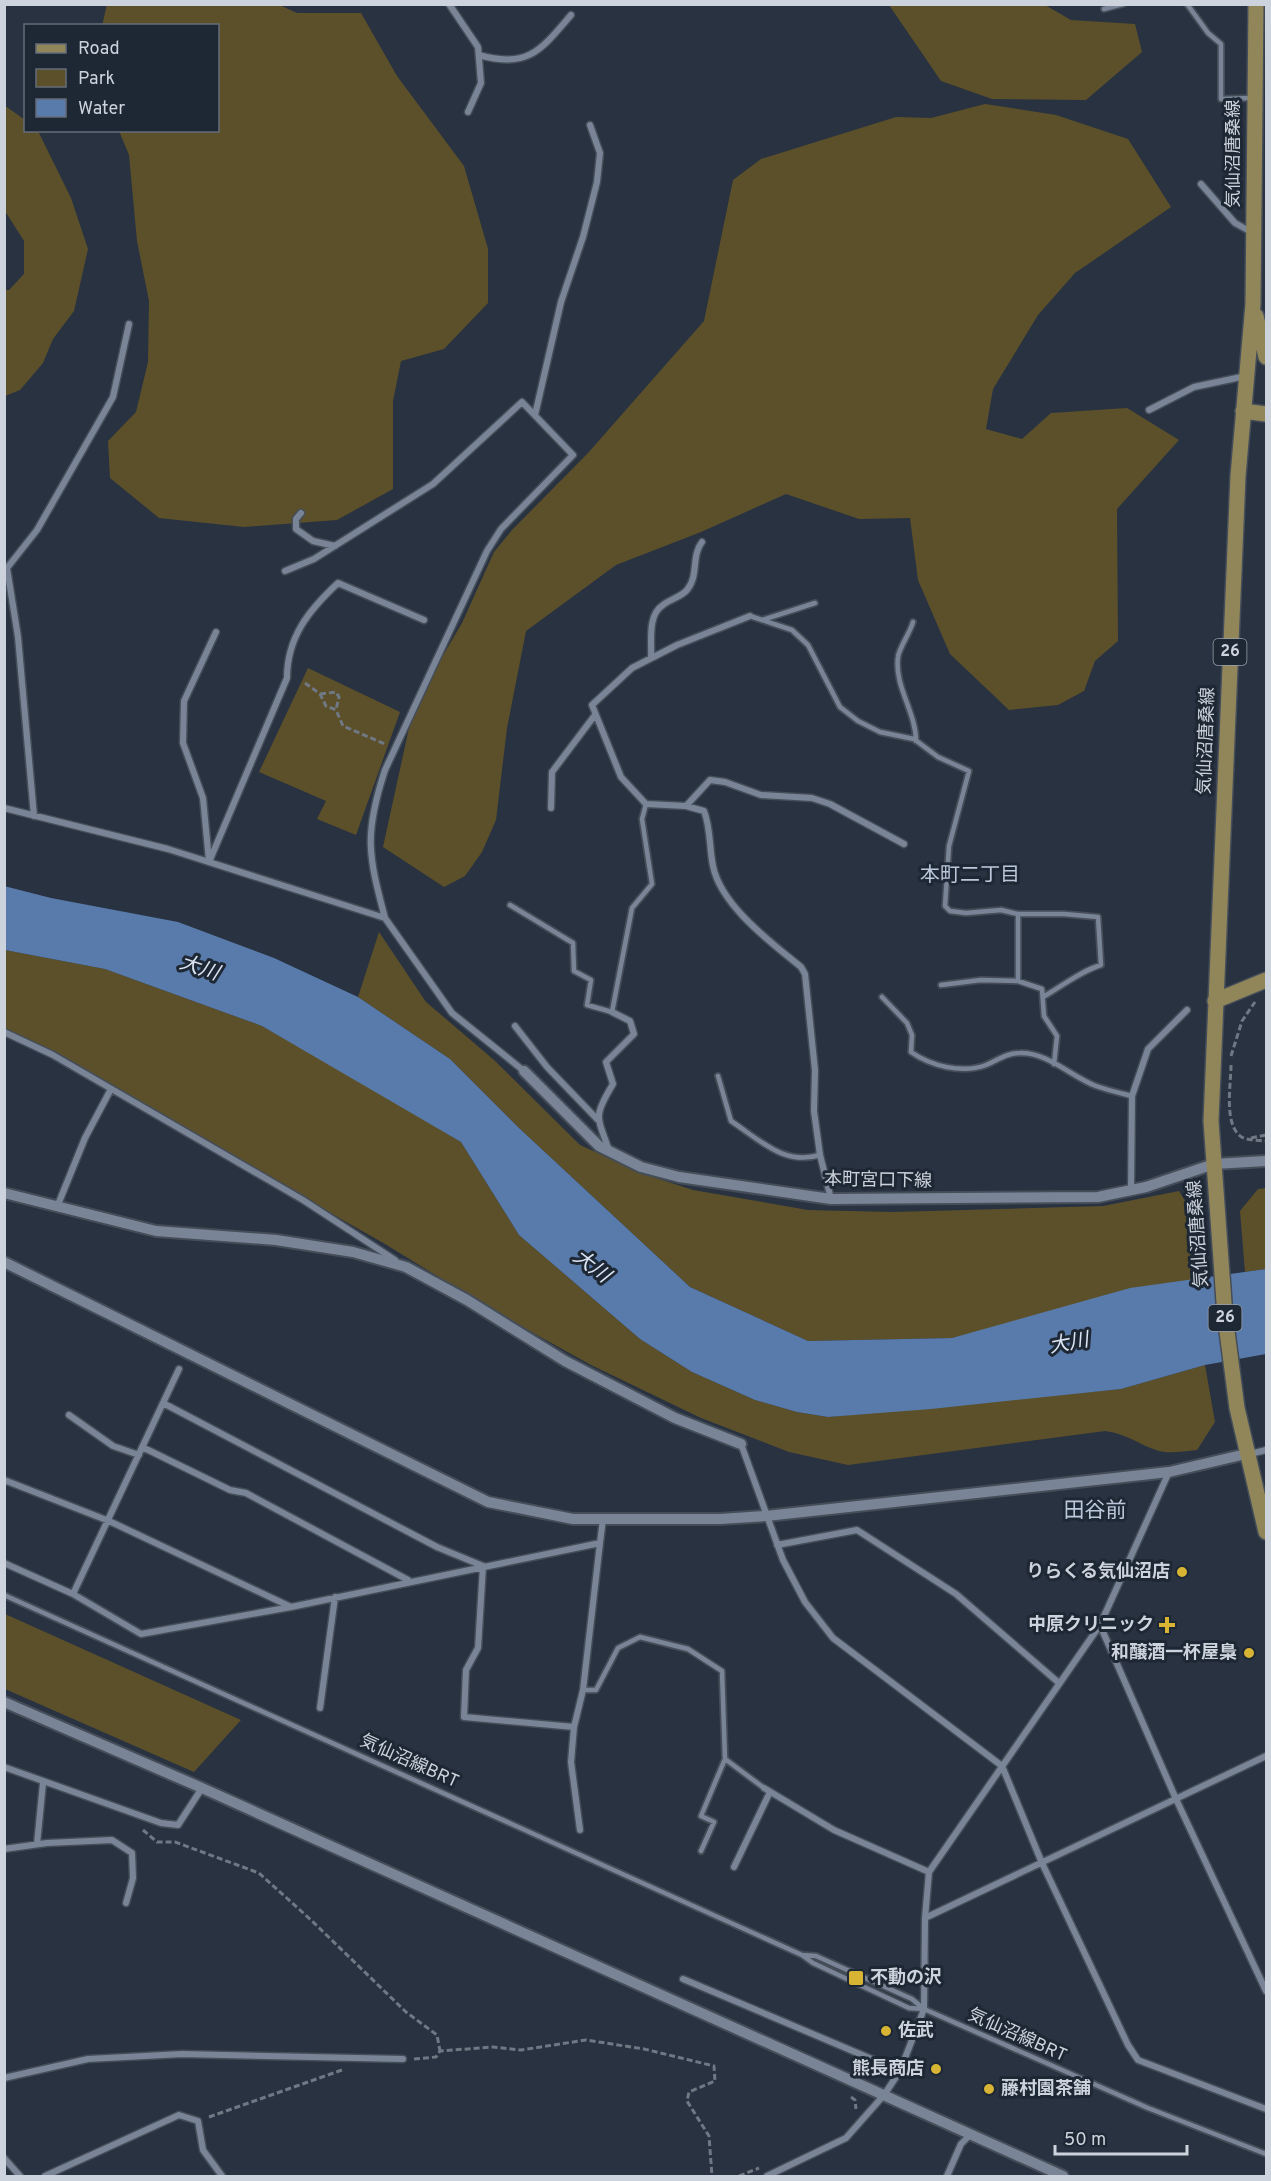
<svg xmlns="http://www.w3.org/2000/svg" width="1271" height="2181" font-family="Overpass,'Noto Sans JP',sans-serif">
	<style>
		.green { fill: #5c502a }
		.water { fill: #597bab }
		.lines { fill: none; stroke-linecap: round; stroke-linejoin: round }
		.service-casing { stroke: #454d59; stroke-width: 8 }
		.minor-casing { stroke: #454d59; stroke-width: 9 }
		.tertiary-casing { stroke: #454d59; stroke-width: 14 }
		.primary-casing { stroke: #454d59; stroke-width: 18 }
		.path { stroke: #707884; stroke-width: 3; stroke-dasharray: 6 3; stroke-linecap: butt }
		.service { stroke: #798596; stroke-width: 4.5 }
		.minor { stroke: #798596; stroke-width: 6 }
		.tertiary { stroke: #798596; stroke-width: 10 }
		.primary { stroke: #90865a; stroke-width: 15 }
		.poi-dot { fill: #d8b434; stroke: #1e2835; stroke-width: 2 }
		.labels { text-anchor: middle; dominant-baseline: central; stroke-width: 6; stroke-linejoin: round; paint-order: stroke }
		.shield { fill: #1e2835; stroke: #98a0aa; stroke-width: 1.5 }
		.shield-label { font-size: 16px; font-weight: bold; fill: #cdd3dc }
		.street-label { font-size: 18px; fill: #cdd3dc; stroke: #1e2835 }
		.poi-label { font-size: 18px; font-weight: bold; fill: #cdd3dc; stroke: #1e2835; text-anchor: end }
		.neighbourhood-label { font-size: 20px; fill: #bbc8da; stroke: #1e2835 }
		.water-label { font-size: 20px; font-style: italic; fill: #dbe5f4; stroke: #1e2835 }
		.quarter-label { font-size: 21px; fill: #bbc8da; stroke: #1e2835 }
	</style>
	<rect width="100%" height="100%" fill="#283240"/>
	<path class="green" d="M107,4h170l20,9h64l36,63 67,90 24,83v54l-44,46 -43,12 -8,40v88l-56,31 -93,7 -85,-9 -49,-40 -2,-37 28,-29 12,-50 1,-61 -12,-60 -8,-86 -10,-24 99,-1v-104h-116z
		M889,5h156l26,15 64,4 7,28 -56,48 -94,-1 -51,-18z
		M985,104l71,11 72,24 43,68 -96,66 -37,42 -45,74 -7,40 36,10 29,-26 76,-5 52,32 -62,69 1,132 -23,20 -11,30 -26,14 -49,5 -59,-56 -32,-74 -8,-62 -51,1 -73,-25 -85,38 -85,33 -90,66 -19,97 -11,92 -14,32 -17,24 -21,11 -61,-40 31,-142 48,-82 32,-71 18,-22 76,-77 116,-132 29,-141 28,-21 135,-42 35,1z
		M4,105l21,15 1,10 12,1 33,67 17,51 -14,62 -21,28 -10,24 -23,27 -15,6v-106h4l15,-16v-33l-19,-30z
		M308,668l92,44 -44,123 -39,-16 9,-18 -67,-29z
		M379,932l47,70 68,58 86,85 67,30 46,15 115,20 85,2 210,-6 76,-15 10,16 2,73 -239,58 -144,3 -118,-54 -171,-159 -69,-69 -92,-62z
		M5,950l100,19 157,57 81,45 118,71 58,93 121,104 52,33 63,28 42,12 31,5 293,-28 84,-24 10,57 -18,28c-12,1 -27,4 -38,1 -20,-6 -33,-18 -54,-20l-257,34 -59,-13 -88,-34 -110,-53 -92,-51 -114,-70 -332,-189 -48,-22z
		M1266,1188v81l-21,3 -5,-61 18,-22z
		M5,1614l236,106 -47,52 -189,-83z"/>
	<path class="water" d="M4,886l47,12 127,24 96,36 84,39 92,62 69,69 171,159 118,54 144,-3 178,-50 136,-19v85l-61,11 -84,24 -190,20 -103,8 -31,-5 -42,-12 -63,-28 -52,-33 -121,-104 -58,-93 -199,-116 -157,-57 -100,-19z"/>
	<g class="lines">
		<defs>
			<path id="service" d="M1187,4l21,29 13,11v55l31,-1
				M1104,9l19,-5
				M750,616l42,14 16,15 32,62 18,14 22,11 34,7 24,18 31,14 -20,75 -4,60 5,5 16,2 35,-3 17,4h46l34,3 3,48c-20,6 -39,21 -58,32
				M762,620l53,-17
				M913,622c-3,11 -14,26 -15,35 -4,29 18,55 18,84
				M510,905l63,38 1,28 17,9 -4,25 25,7 20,-104 20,-24 -10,-65 4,-15
				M1018,981l24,8 2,27 13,20 -3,28
				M941,985l40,-5 37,1v-67
				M882,997l25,26 5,12 -1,17c20,14 51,22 75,13 12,-5 20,-12 34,-12 27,-1 52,24 76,33 11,4 24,7 36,10
				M718,1076l13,45c29,19 53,45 89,34
				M4,1595l798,360 11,8 96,45 15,1
				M583,1690h13l22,-42 22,-11 48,12 34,22 3,88 -24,57 13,6 -13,29
				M725,1759l39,29
				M802,1955l14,1 96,43 12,10 224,99 118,46"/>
			<path id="minor" d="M449,4l29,43 3,36 -13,29
				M479,55c49,14 62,-5 92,-40
				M1201,184l34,39 18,10
				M1149,410l45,-23 52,-11
				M535,415l26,-113 22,-65 14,-55 3,-29 -10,-28
				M301,513l-5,6v10l17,12 22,5
				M285,571l29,-12 119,-75 89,-82 51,53 -72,74 -14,22 -102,219c-21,64 -17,84 0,148
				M750,616l-73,29 -45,23 -40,37 29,72 25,27 40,2 18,5c7,18 5,36 9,55 8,40 59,77 88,101l4,7 10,96 -1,41 6,44 11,44
				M651,658c1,-16 -4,-43 12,-53 7,-6 18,-8 24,-15 12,-14 4,-34 15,-48
				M686,806l24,-26 15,2 36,13 51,3 18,6 74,40
				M4,808l164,41 217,69 67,95 72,58
				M551,808l1,-36 43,-57
				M34,816l-16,-179 -11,-69 30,-38 76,-133 16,-73
				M209,861l-6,-63 -20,-55 1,-42 32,-69
				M209,862l78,-184c0,-41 22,-68 51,-95l86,37
				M515,1026l32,41 51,53
				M4,1032l49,23 250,145 92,60
				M609,1150c-12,-34 -16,-33 4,-66l-7,-22 28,-28 -4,-13 -18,-9
				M1131,1190l1,-94 16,-47 39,-39
				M57,1207l28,-69 26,-49
				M163,1403l274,144 46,19 -5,82 -12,22 -2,47 110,10
				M69,1415l44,31 26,9
				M741,1444l42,116 22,42 28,36 169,128 40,97 86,182 10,15 128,49
				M142,1447l88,43 16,3 162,87
				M1250,1454l16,-4
				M4,1480l105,41 182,86
				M777,1545l80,-15 99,64 103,89
				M4,1563l69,31 68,40 150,-27 309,-64 3,-24
				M73,1594l106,-225
				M1100,1625l76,174 90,192
				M320,1708l15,-111
				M4,1767l157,56 17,2 24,-37
				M764,1788l70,42 95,42
				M580,1830l-9,-68 3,-35 9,-37 17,-147
				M37,1844l6,-61
				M4,1849l43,-6 65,-3 20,13 1,25 -7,25
				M734,1867l36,-75
				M925,1918l341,-162
				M683,1979l217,92
				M4,2078l84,-19 94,-5 221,5
				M4,2158l16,18
				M45,2176l134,-61 19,6 5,29 19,26
				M767,2176l79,-38 38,-43 16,-24 24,-62 1,-91 4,-46 171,-247 69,-153
				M947,2176l14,-32 8,-8"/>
			<path id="tertiary" d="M524,1071l75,75 42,21 38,10 152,22 267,-2 48,-10 68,-23 52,-3
				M4,1193l152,38 120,9 77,12 53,15 61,33 98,61 110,57 66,26
				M4,1262l484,240 85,17h147l46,-3 403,-44 77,-18
				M4,1702l198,86 861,388"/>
			<path id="primary" d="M1256,4l-3,300 -15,172 -27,645 14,195 12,92 29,124
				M1256,316l10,41
				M1243,411l23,3
				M1215,1001l51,-21"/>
		</defs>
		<use href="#service" class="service-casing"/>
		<use href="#minor" class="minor-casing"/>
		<use href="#tertiary" class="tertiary-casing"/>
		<use href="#primary" class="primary-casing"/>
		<path class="path" d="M305,683l15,11 6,12 10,4 7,16 42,18
			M320,694l16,-2 3,5 -3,13
			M1231,1056l11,-35 13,-19
			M1231,1065c0,19 -7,56 8,70 6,6 19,5 27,6
			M1251,1138l15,-3
			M143,1830l14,12h18l84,31 52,47 95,92 31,23 3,16
			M414,2059l22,-2 4,-6 53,-4 28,3 65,-10 58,9 70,17 1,15 -26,11 -2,9 22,35 3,40
			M851,2097l4,3 1,9
			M209,2117l133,-47
			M739,2176l20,-8"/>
		<use href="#service" class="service"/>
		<use href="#minor" class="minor"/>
		<use href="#tertiary" class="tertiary"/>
		<use href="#primary" class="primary"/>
	</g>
	<g class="poi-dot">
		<circle cx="1182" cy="1572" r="6"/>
		<path d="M1164 1616h6v6h6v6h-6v6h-6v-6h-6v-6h6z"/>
		<circle cx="1249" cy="1653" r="6"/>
		<rect x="848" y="1970" width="16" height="16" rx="3"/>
		<circle cx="886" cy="2031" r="6"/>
		<circle cx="936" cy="2069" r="6"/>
		<circle cx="989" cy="2089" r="6"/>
	</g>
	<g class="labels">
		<g class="shield">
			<rect x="1213.5" y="639" width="33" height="26" rx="4.5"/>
			<rect x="1208.5" y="1305" width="33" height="26" rx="4.5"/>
		</g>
		<g class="shield-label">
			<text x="1230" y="652">26</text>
			<text x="1225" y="1318">26</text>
		</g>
		<g class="street-label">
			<text transform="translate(1234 154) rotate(-90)">気仙沼唐桑線</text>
			<text transform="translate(1207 741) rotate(-88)">気仙沼唐桑線</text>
			<text transform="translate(878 1181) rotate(1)">本町宮口下線</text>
			<text transform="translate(1199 1234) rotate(-94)">気仙沼唐桑線</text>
			<text transform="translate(409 1762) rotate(24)">気仙沼線BRT</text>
			<text transform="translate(1017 2036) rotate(24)">気仙沼線BRT</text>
		</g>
		<g class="poi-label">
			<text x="1170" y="1572">りらくる気仙沼店</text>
			<text x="1154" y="1625">中原クリニック</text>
			<text x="1237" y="1653">和醸酒一杯屋梟</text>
			<text x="870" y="1978" text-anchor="start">不動の沢</text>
			<text x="898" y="2031" text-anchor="start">佐武</text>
			<text x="924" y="2069">熊長商店</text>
			<text x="1001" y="2089" text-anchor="start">藤村園茶舗</text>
		</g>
		<g class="neighbourhood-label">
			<text x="970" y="876">本町二丁目</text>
		</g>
		<g class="water-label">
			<text transform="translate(199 969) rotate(18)">大川</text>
			<text transform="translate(591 1267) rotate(37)">大川</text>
			<text transform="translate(1069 1344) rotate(-10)">大川</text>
		</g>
		<g class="quarter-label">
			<text x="1095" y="1511">田谷前</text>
		</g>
	</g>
	<rect width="1271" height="2181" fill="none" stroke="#cdd3dc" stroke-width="12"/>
	<rect x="24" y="24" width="195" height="108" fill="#1e2835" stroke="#646c78" stroke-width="1.5"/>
	<rect x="36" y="44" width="30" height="9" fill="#90865a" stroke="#646c78" stroke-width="1.5"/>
	<text x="78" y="54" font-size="18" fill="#cdd3dc">Road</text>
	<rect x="36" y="69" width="30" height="18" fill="#5c502a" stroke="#646c78" stroke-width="1.5"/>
	<text x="78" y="84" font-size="18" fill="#cdd3dc">Park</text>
	<rect x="36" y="99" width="30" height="18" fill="#597bab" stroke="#646c78" stroke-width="1.5"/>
	<text x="78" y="114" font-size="18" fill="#cdd3dc">Water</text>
	<path d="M1055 2145v9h132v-9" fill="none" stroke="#cdd3dc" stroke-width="3"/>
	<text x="1064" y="2145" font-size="18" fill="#cdd3dc" stroke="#1e2835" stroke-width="4.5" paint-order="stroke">50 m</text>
</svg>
